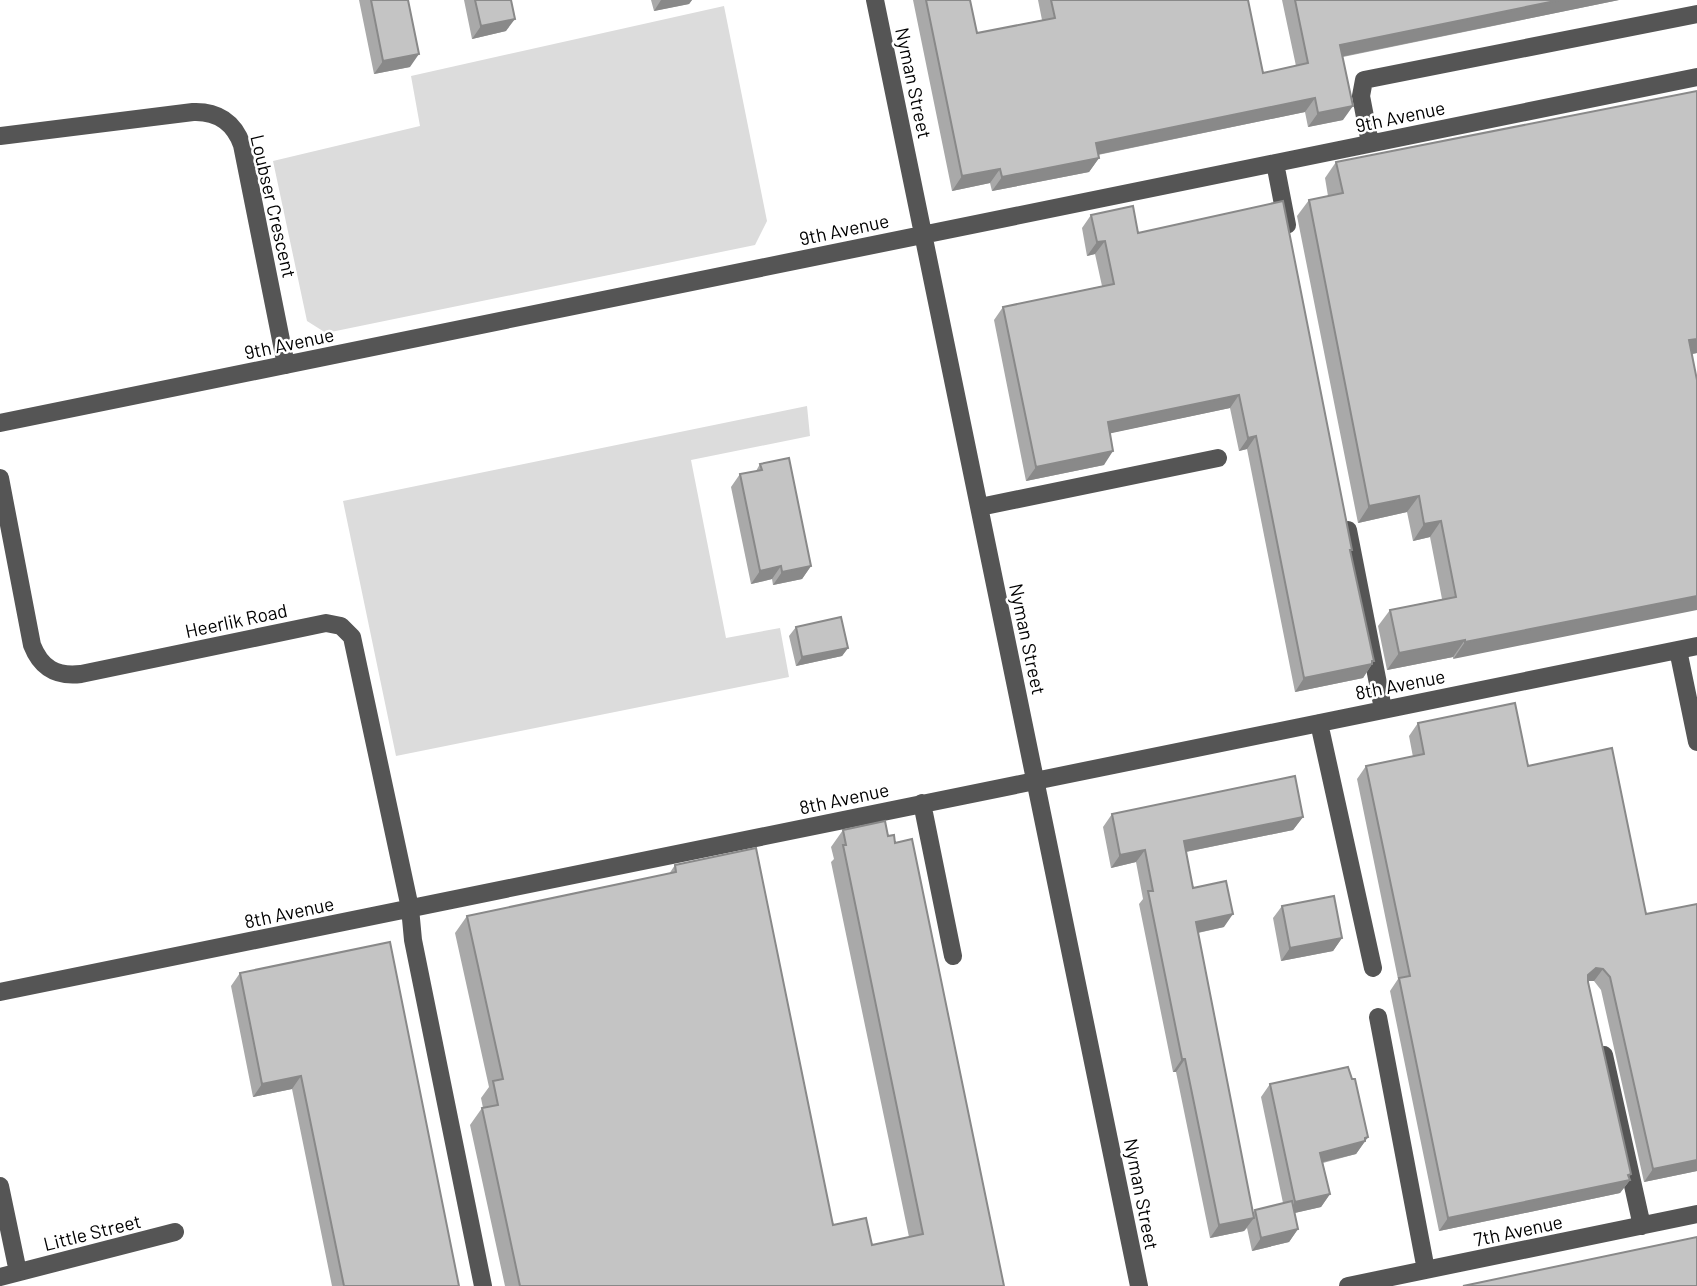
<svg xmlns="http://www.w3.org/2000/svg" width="1697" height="1286" font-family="Barlow,sans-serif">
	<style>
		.green { fill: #dcdcdc }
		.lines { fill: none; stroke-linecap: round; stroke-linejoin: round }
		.minor { stroke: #555; stroke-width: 18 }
		.wall { fill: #a9a9a9 }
		.shaded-wall { fill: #898989 }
		.building { fill: #c4c4c4; stroke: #898989; stroke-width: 2 }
		.labels { text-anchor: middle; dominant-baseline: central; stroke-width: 5; stroke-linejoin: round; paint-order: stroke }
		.street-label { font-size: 19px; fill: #000; stroke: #fff }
	</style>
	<rect width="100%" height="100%" fill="#fff"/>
	<path class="green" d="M724,6l43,215 -12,24 -429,88 -19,-12 -34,-160 147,-35 -9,-50z
		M807,406l3,30 -119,24 35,178 54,-10 9,49 -393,79 -53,-255z"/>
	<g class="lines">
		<path class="minor" d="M875,0l264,1286
			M0,136l193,-24c24,-1 41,10 49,33l44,220
			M1370,143l-9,-47 3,-16 333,-66
			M1275,163l12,62
			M0,423l1697,-346
			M0,478l32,167c9,23 24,32 49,29l245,-51 15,3 11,11 58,271 3,32 70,346
			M980,507l238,-49
			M1348,530l35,179
			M1678,650l19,92
			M1319,723l54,245
			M922,803l31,153
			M0,992l1697,-346
			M1378,1017l48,253
			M1604,1055l38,171
			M0,1186l18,86
			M0,1277l175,-45
			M1348,1286l349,-72"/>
	</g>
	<path class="wall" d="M359,0h49l2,67 -36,7z
		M464,0h47l-5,31 -34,8z
		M651,0h41l-3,4 -35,7z
		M913,0h57l7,33 65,-13 -4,-20h210l15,73 33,-7 -14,-66h337l-276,57v63l-35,7 -3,-15 -207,43 1,3 -10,14 -97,19 -2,-8 -38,8z
		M1697,91v262l-5,1 -239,305v-2l-66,13 -9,-44 12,-16 52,-11 -12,-62 -17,4 -6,-29 -49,11 -61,-307 12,-16 19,-4 -3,-18 11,-16z
		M1091,215l47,18 212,320 22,111 -9,14 -68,14 -48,-243 -8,2 -9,-43 -120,25 -6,32 -78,16 -32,-161 9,-13 99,-21 -7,-32 -8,2 -5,-28z
		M760,464l51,102 -9,13 -29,6 -1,-6 -21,5 -20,-97 9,-13 16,-3z
		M796,627l52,21 -6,8 -46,10 -7,-30z
		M1418,723l110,43 169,405 -53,11 -43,-192 -7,-9h-6l42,199 -10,13 -181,38 -49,-240 8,-12 -41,-200 9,-13 47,-9 -4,-21z
		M1112,814l191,3 -10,13 -107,22 7,36 31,39 -26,6 55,280 2,-3 28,-7 -22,-106 9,-13 98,53 -12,17 -33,9 7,31 -9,13 -27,6 4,16 -9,13 -37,9 -5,-23 -3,3 -34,7 -34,-166h-3l-34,-168 4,-5 -7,-37 -25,6 -8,-41z
		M843,830l45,6 116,450h-499l-35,-161 12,-17h1l-2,-10 8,-11 -34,-154 12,-17 202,-42 6,-9 158,360 39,20 37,-8 -78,-375 3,-3 -3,-12z
		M1282,906l60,32 -9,13 -52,10 -8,-43z
		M240,973l219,313h-127l-40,-197 -39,8 -22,-111z"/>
	<path class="shaded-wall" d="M661,0h31l-3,4 -35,7z
		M1560,0h59l-289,59 10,-14z
		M515,19l-9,12 -34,8 9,-13z
		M419,54l-9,13 -36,7 9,-13z
		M1315,98l-10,14 -219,45 10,-14z
		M1353,106l-10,14 -35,7 10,-14z
		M1099,158l-10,14 -97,19 10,-14z
		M1000,169l-10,14 -38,8 10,-15z
		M1105,241l-10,13 -8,2 10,-14z
		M1697,339v14l-20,4 12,-17z
		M1239,395l-9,13 -132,28 10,-14z
		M1256,436l-9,13 -8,2 9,-13z
		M1113,451l-9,14 -78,16 10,-14z
		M1419,496l-12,16 -49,11 11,-17z
		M1441,521l-11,16 -17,4 11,-17z
		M781,566l-9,13 -21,5 9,-13z
		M811,566l-9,13 -29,6 9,-13z
		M1697,596v14l-244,49 12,-17z
		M1465,640l-12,17 -66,13 12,-17z
		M848,648l-6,8 -46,10 6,-9z
		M1374,661l-11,17 -68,14 9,-14z
		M1303,817l-10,13 -118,24 9,-13z
		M1145,850l-9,12 -25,6 9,-13z
		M1233,914l-9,13 -37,8 9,-13z
		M1342,938l-9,13 -52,10 9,-13z
		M1596,968l7,1 -9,12h-7l1,-6z
		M1182,1059h3l-9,13h-3z
		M301,1076l-9,13 -39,8 9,-13z
		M1368,1137l-12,17 -45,11 9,-12z
		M1697,1160v11l-53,11 9,-13z
		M1631,1174l-5,7 4,-1 -10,13 -181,38 9,-13z
		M1330,1194l-9,13 -35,8 9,-13z
		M1254,1218l-10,13 -34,7 9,-13z
		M1298,1229l-9,13 -37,9 9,-13z"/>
	<path class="building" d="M371,0h37l11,54 -36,7z
		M475,0h36l4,19 -34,7z
		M926,0h44l7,33 78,-15 -4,-18h197l15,73 45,-10 -13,-63h265l-220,45 13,61 -35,7 -3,-15 -34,7 -185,38 3,15 -97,19 -2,-8 -38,7z
		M1697,91v248l-8,1 8,40v216l-232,46v-2l-66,13 -9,-43 66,-13 -15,-76 -17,3 -5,-28 -50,10 -60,-306 34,-7 -7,-31z
		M1283,201l69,349h-2l24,111h-2v3l-68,14 -48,-242 -8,2 -9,-43 -131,27 5,29 -77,16 -33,-160 111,-23 -9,-43 -8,1 -6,-27 42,-9 5,27z
		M789,458l22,108 -29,6 -1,-6 -21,5 -20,-97 22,-4 -2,-6z
		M841,617l7,31 -46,9 -6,-30z
		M1515,703l13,63 84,-18 34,166 51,-10v256l-44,9 -43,-192 -7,-8 -7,-1 -8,7v7l43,192 -3,1 2,5 -182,38 -49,-240 11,-2 -44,-210 58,-12 -6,-31z
		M1295,776l8,41 -119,24 9,47 33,-7 7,33 -37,8 58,296 -35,7 -34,-166h-3l-34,-168h5l-8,-41 -25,5 -8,-41z
		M885,821l3,15 6,-1 1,8 17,-4 92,447h-484l-38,-178 16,-3 -5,-24 10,-2 -36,-163 209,-44 -1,-7 81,-17 77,377 33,-7 6,27 51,-11 -80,-389h3l-3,-15z
		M1334,896l8,42 -52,10 -8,-42z
		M390,942l69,344h-115l-43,-210 -39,8 -22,-111z
		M1348,1067l4,12h3l13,58 -3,1v3l-45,12 10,41 -35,8 -25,-118z
		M1292,1201l6,28 -37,9 -6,-28z
		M1697,1237v49h-234z"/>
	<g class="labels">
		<g class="street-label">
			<text transform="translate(914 83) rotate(78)">Nyman Street</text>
			<text transform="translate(1400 116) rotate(-12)">9th Avenue</text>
			<text transform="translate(274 206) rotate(77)">Loubser Crescent</text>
			<text transform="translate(844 229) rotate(-12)">9th Avenue</text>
			<text transform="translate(289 343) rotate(-12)">9th Avenue</text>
			<text transform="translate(236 620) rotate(-12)">Heerlik Road</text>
			<text transform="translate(1028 639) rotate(78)">Nyman Street</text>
			<text transform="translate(1400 684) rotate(-11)">8th Avenue</text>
			<text transform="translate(844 798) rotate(-12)">8th Avenue</text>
			<text transform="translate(289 912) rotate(-12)">8th Avenue</text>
			<text transform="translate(1142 1194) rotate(79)">Nyman Street</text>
			<text transform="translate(1518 1230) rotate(-12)">7th Avenue</text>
			<text transform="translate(92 1232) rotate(-14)">Little Street</text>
		</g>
	</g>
</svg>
